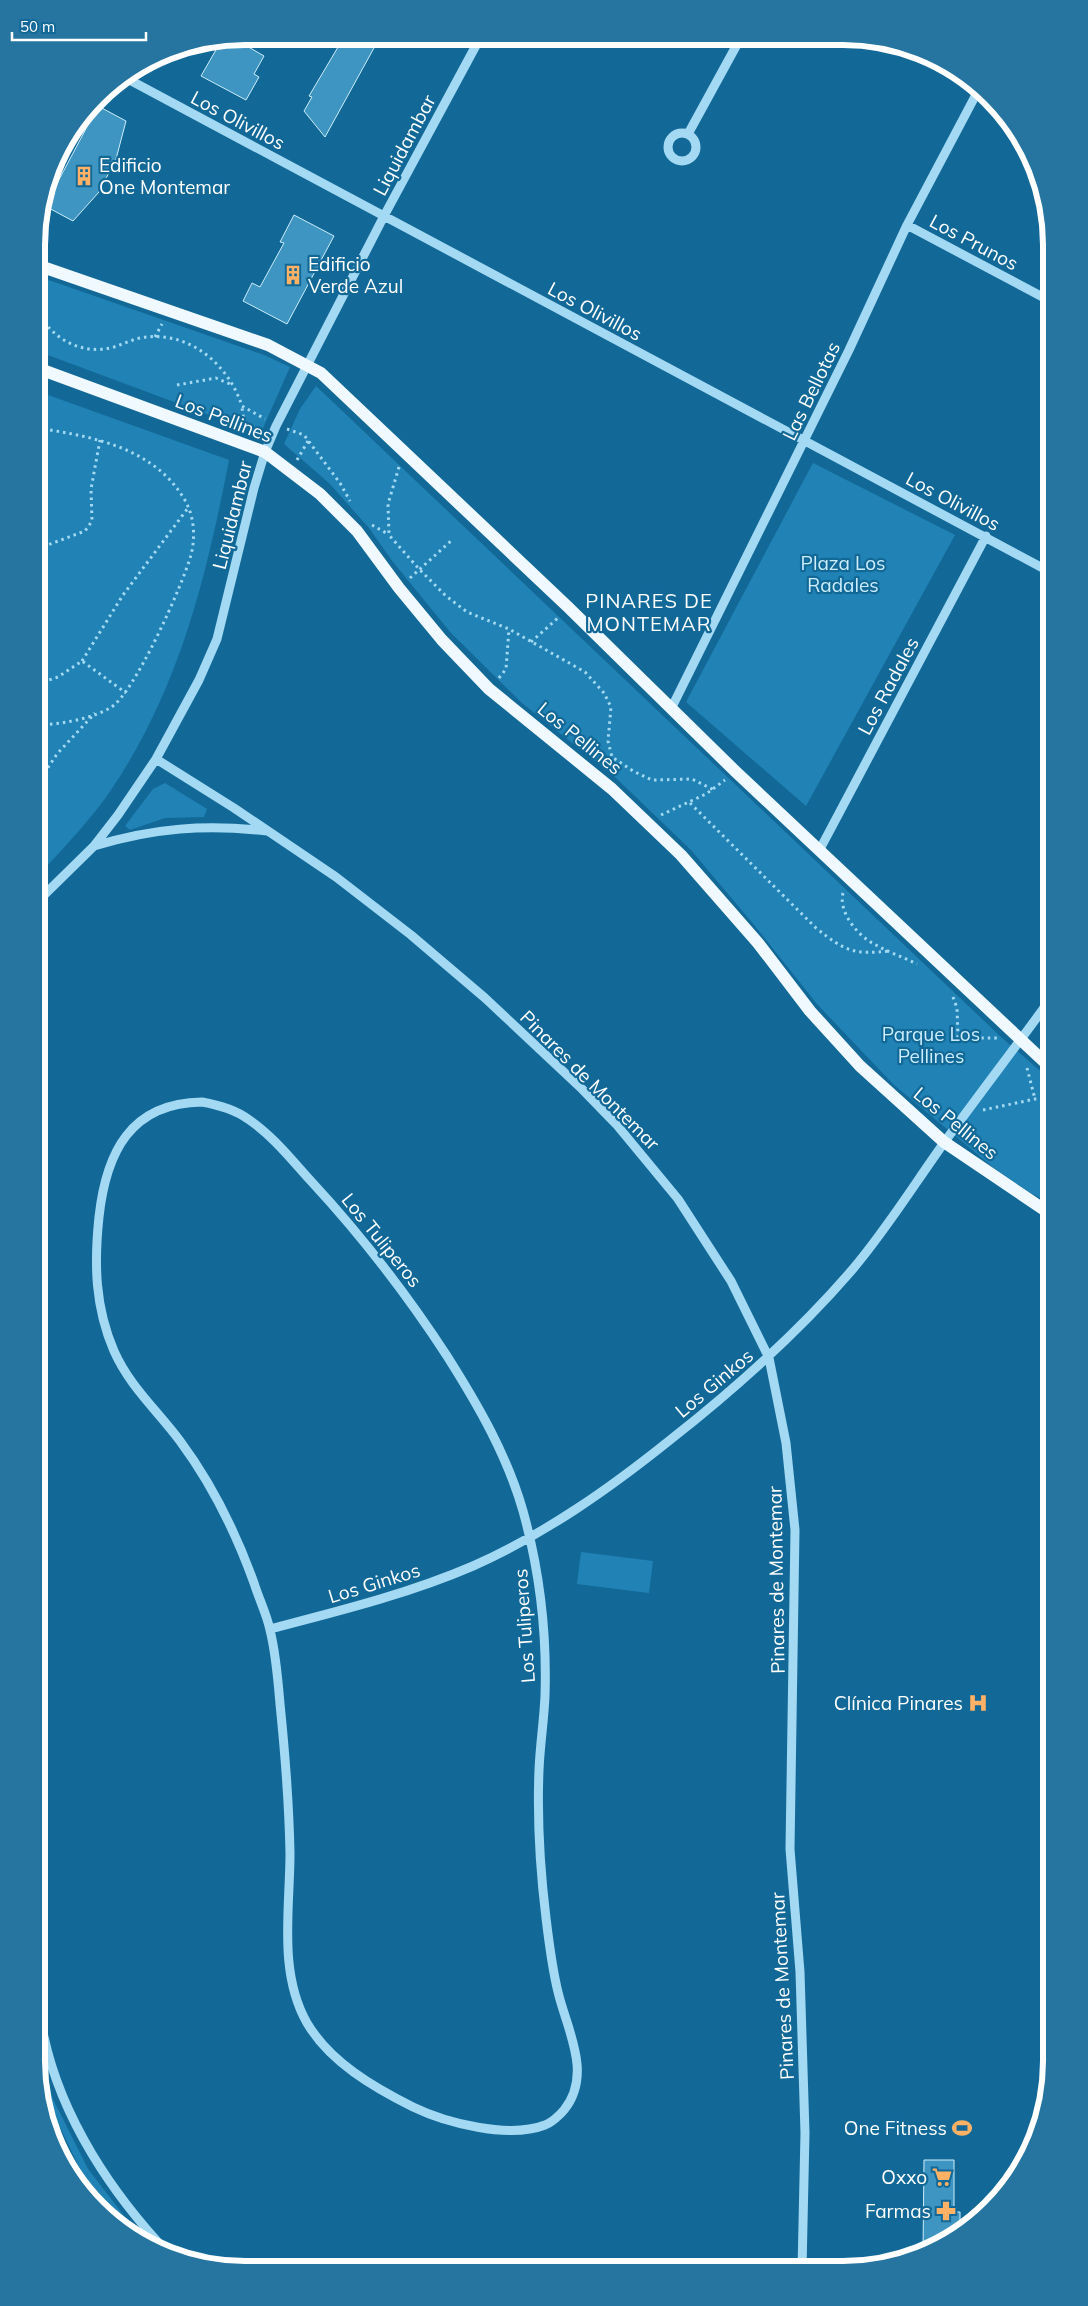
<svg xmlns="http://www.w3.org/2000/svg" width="1088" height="2306" font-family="Mulish,sans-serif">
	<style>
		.green { fill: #2183b5 }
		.building { fill: #3f95c1; stroke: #cbedfd }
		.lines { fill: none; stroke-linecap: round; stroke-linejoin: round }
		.path { stroke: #a3d9f3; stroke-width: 3; stroke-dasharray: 2.5 4; stroke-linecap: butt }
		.minor { stroke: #a3d9f3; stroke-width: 9 }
		.major { stroke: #eff9ff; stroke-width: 12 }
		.labels { text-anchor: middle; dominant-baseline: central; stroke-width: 4.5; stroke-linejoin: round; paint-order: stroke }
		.street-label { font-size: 19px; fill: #fff; stroke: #126998 }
		.poi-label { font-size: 19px; fill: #fff; stroke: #126998; text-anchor: end }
		.park-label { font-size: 19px; fill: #cbedfd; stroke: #126998 }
		.neighbourhood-label { font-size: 20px; letter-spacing: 1px; fill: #fff; stroke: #126998 }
		.rim { fill: none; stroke: #fff; stroke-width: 6 }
	</style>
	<rect width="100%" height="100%" fill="#126998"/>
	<path class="green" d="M37,276l227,79 26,12 -31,70 -31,-15 -191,-71z
		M316,386l685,651 51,44v123l-23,-12 -35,-24 -100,-83 -77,-81 -62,-78 -64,-76 -76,-73 -93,-74 -71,-70 -58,-71 -24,-34 -40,-45 -45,-39 16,-35z
		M37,391l192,69c-23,118 -49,226 -116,327 -22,33 -50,61 -76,90z
		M813,463l142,72 -149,271 -120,-104z
		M165,783l42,26 -3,8 -39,1 -35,12 -5,-4 28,-37z
		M581,1552l72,9 -4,32 -72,-9z
		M36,2037l17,62 35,70 57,74 -21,-13 -40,-53 -44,-91z"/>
	<path class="building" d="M344,37h36l-55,100 -21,-26 8,-14 -3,-1z
		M233,38l31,18 -10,18 5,3 -13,23 -45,-24 20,-35z
		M98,106l28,15 -10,38 -17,33 -26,29 -28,-15z
		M294,215l40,21 -47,88 -44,-23 9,-18 8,4 24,-44 -4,-1z
		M924,2160h30v52h6v22l-37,17z"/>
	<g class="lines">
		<path class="path" d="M37,311c15,28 45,45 77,36 9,-3 17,-7 26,-9 47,-9 88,25 102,68l23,13
			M155,337l7,-13
			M177,385l39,-7 16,7
			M240,429l4,-6 -2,-16
			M287,429l17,6 36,48 10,18
			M297,460l11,-19
			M399,467l-11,37 1,31 30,34 27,27 21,16 42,17 76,43 19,21 7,14 -3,34 4,16 21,14 19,9 40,-1 22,11
			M372,525l16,9
			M37,549l48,-18 7,-10 -1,-32 9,-49
			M410,578l42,-38
			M531,642l28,-25
			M82,661l41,-66 65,-87
			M499,678l7,-9 3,-40
			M37,684l21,-7 24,-16 44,32
			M37,725c24,-1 51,-5 73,-17 24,-13 73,-124 81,-153 5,-20 3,-41 -8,-58 -31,-50 -93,-61 -146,-69
			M37,784l20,-30 38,-41
			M690,803l126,125c29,23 37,27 74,23
			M661,815l45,-21 19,-14
			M843,893c-5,19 15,43 31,51 14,8 29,13 43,20
			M953,997l4,11 1,30h40
			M1027,1068l8,31
			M983,1110l52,-11h17"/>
		<path class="minor" d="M124,77l928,496
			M668 147a14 14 0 1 1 28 0a14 14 0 1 1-28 0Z
			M688,134l52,-95
			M907,225l145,77
			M671,709l178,-359 58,-125 73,-138
			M156,759l78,49 102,69 75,58 74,63 97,91 34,35 62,75 53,82 38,77 17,85 9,87 -5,319 10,123 5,161 -3,136
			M94,846c60,-18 111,-22 173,-15
			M819,851l167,-315
			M37,902l57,-56 24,-31 38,-56 43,-79 18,-41 37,-151 11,-36 11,-26 108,-210 96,-178
			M202,1102c17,3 32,7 46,17 24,16 43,40 62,61 51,55 96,113 137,176 31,49 60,99 76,155 17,61 24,122 22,185 -1,24 -5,49 -6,74 -2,50 1,99 7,148 3,25 6,50 12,74 9,38 35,82 6,118 -4,5 -13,13 -19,15 -36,14 -99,-2 -132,-18 -40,-20 -83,-45 -106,-84 -29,-51 -17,-114 -17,-170 -1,-50 -5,-100 -10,-149 -2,-24 -4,-50 -10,-74 -3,-15 -11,-31 -16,-47 -18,-50 -42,-99 -74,-142 -23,-31 -50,-54 -66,-90 -19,-44 -20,-87 -15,-134 7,-64 31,-114 103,-115z
			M270,1629c69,-18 138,-35 203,-63 72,-32 136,-77 197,-126 66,-52 127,-106 182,-170 35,-41 63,-87 94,-130 35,-48 71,-95 106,-143
			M36,1860v-74
			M36,1976c3,20 3,42 8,61 18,82 68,157 125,217"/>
		<path class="major" d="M37,265l231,80 53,28 247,234 167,164 317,298
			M37,368l228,84 55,42 37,37 42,57 43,52 47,49 123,100 69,66 77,88 52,68 50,55 84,76 108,73
			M1049,2086l2,-52"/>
	</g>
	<defs>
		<symbol id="building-bare" viewBox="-9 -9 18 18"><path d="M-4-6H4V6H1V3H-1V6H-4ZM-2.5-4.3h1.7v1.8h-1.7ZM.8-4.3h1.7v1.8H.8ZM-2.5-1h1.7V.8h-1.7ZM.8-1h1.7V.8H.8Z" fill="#ffb165" stroke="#126998" stroke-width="2.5" paint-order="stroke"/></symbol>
		<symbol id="hospital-bare" viewBox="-9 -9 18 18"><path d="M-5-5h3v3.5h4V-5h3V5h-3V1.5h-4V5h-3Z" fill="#ffb165" stroke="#126998" stroke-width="2.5" paint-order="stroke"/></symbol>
		<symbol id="stadium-bare" viewBox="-9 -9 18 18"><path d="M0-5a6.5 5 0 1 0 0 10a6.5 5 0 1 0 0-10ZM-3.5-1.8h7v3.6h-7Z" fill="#ffb165" stroke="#126998" stroke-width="2.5" paint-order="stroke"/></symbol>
		<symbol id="supermarket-bare" viewBox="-9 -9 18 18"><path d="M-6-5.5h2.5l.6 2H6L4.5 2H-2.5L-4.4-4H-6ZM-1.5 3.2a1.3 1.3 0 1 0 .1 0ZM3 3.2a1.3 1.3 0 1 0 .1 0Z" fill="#ffb165" stroke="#126998" stroke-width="2.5" paint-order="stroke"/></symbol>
		<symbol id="pharmacy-bare" viewBox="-9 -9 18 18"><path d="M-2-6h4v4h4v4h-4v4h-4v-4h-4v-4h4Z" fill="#ffb165" stroke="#126998" stroke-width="2.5" paint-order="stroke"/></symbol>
	</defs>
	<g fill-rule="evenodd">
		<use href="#building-bare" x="70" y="162" width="28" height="28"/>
		<use href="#building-bare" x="279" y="261" width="28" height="28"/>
		<use href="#hospital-bare" x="964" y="1689" width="28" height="28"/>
		<use href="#stadium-bare" x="948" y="2114" width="28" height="28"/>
		<use href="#supermarket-bare" x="928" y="2163" width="28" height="28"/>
		<use href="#pharmacy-bare" x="932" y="2197" width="28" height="28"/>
	</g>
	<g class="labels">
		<g class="street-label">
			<text transform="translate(238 120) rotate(28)">Los Olivillos</text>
			<text transform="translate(404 145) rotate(-62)">Liquidambar</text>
			<text transform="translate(974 242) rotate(28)">Los Prunos</text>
			<text transform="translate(595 311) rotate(28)">Los Olivillos</text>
			<text transform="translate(811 391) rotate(-64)">Las Bellotas</text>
			<text transform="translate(224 418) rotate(21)">Los Pellines</text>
			<text transform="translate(953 501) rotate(28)">Los Olivillos</text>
			<text transform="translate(232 515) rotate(-76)">Liquidambar</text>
			<text transform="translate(888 686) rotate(-62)">Los Radales</text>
			<text transform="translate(580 738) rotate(39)">Los Pellines</text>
			<text transform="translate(590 1080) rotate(45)">Pinares de Montemar</text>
			<text transform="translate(956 1123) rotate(39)">Los Pellines</text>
			<text transform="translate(382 1240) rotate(51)">Los Tuliperos</text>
			<text transform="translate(714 1383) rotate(-40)">Los Ginkos</text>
			<text transform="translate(776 1580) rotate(-91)">Pinares de Montemar</text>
			<text transform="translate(374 1583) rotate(-17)">Los Ginkos</text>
			<text transform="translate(524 1626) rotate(-94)">Los Tuliperos</text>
			<text transform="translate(782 1986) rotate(-93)">Pinares de Montemar</text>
		</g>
		<g class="poi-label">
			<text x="99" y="165" text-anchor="start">Edificio<tspan x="99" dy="22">One Montemar</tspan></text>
			<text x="308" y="264" text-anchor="start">Edificio<tspan x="308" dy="22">Verde Azul</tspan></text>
			<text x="963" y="1703">Clínica Pinares</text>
			<text x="947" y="2128">One Fitness</text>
			<text x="927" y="2177">Oxxo</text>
			<text x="931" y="2211">Farmas</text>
		</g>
		<g class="park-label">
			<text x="843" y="563">Plaza Los<tspan x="843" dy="22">Radales</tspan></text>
			<text x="931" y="1034">Parque Los<tspan x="931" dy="22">Pellines</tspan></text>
		</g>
		<g class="neighbourhood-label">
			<text x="649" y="600">PINARES DE<tspan x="649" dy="23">MONTEMAR</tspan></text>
		</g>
	</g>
	<path d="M0 0H1088V2306H0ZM245 45H843A200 200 0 0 1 1043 245V2061A200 200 0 0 1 843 2261H245A200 200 0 0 1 45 2061V245A200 200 0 0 1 245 45Z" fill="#2575a0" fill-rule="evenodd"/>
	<path class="rim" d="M245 45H843A200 200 0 0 1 1043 245V2061A200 200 0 0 1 843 2261H245A200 200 0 0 1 45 2061V245A200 200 0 0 1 245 45Z"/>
	<path d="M12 32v8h134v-8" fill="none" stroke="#ffffff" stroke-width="2.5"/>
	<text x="20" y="32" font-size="15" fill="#ffffff" stroke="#126998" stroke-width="4" paint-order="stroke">50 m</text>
</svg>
